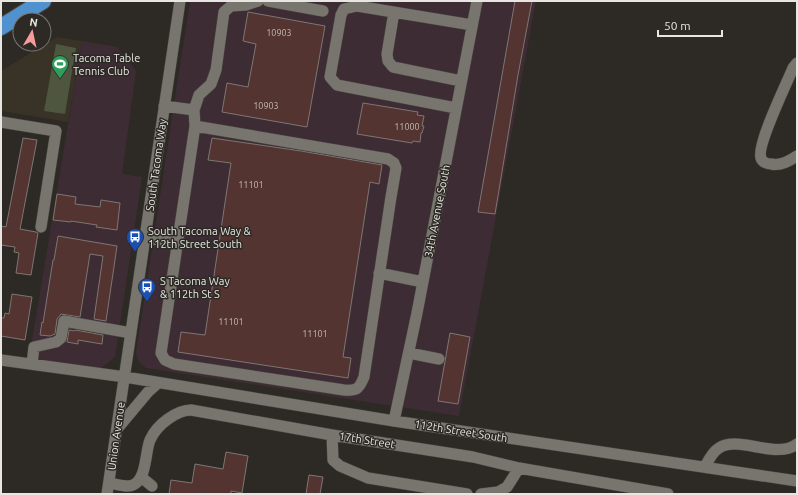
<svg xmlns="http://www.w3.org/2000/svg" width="798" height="495" font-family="Ubuntu,sans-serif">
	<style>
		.built { fill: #383227 }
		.industrial { fill: #3e2c35 }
		.green { fill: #4e5640 }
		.building { fill: #533430; stroke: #7e7674 }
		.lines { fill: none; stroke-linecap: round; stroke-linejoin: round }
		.minor-casing { stroke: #484641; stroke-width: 12 }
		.highway-casing { stroke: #484641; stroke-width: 18 }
		.minor { stroke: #78756e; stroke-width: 11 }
		.highway { stroke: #5092cd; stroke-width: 16 }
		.labels { text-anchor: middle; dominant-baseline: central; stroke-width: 3; stroke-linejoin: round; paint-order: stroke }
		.number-label { font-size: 9px; fill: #c3bab6 }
		.poi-label { font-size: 11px; fill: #e8e6e2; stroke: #2d2a25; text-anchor: start }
		.street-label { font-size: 11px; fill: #e8e6e2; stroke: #2d2a25 }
	</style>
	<rect width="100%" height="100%" fill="#2d2a25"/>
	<path class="built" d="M57,37l25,4 -14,81 -67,-11v-40z"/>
	<path class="industrial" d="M190,1h346l-77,415 -313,-48 -6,-5 -2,-3 -2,-7z
		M82,41l35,6 19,24 -14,103 20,3 -27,180 -15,12 -71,-10z"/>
	<path class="green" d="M56,44l20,4 -11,66 -21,-3z"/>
	<path class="building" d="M515,1h17l-14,74 -23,139 -17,-2z
		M248,12l77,14 -18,101 -85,-15 5,-29 21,4 8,-43 -13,-3z
		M363,103l55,9 -1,3 7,1 -2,10h2l-2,7h-1l-1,9 -7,-1 -1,2 -55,-9z
		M23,138l14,2 -17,89 16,3 2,1 -7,42 -15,-2 3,-20 -5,-1 1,-5 -14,-2v-19l5,1z
		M212,138l89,13 81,14 -3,19 -9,-2 -27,175 8,1 -3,20 -170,-26 3,-20 24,3 26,-172 -23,-3z
		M57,194l19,3 -1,7 25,3 1,-7 19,3 -3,27 -21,-3 1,-2 -26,-4v1l-18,-2z
		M58,236l59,10 -11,75 -12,-2 9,-63 -13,-2 -10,63 -19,-3 -4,5 -2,15 -5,2 -10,-1 2,-13 1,1 10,-63h1z
		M12,294l20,3 -7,43 -24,-4v-18h3l1,-5 4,1z
		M69,330l5,1 1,-1 28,5 -1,9 -24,-4v4l-11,-2z
		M450,333l20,4 -12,67 -20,-3z
		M226,452l22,4 -6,37 -11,-2v3h-62l2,-14 21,3 3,-19 28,5z
		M309,475l14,2 -3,17h-14z"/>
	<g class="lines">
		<defs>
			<path id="minor" d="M268,1l55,10
				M394,12l-7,42 1,7 5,6 68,14
				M797,63l-4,5c-6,15 -37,78 -32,90 1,4 6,6 10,6 10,2 18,-3 26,-8
				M164,106l30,4
				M456,108l-119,-23 -7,-8 11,-62 3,-6 13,-3 115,19
				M1,122l55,9 -15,96
				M195,126l193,33 6,4 2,5 -5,29 -27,180c-5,12 -7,14 -20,13l-170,-26 -9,-4 -4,-7 34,-227 -1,-16 5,-15 12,-11 5,-14 8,-58 7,-6 15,-1 12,-4
				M145,238l32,4
				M379,273l44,9
				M409,353l30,6
				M1,360l124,17 269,44 403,60
				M32,364l2,-17 22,-5 5,-4 3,-17 67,12
				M394,421l23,-108 60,-312
				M117,429l31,-37 10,-9
				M332,435l1,25 7,6 28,12 99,16
				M705,467c3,-6 7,-15 14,-19 19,-13 58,12 78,-4
				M141,477l11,9
				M109,483c7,1 18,5 24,2 14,-6 12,-33 17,-45 4,-9 11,-16 18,-21 7,-5 14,-9 23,-9l141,25 141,22 46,11 149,26
				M107,494l73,-493
				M481,494l17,-2 9,-5 12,-19"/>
			<path id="highway" d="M1,27l42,-26"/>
		</defs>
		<use href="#minor" class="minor-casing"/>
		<use href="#highway" class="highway-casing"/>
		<use href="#minor" class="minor"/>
		<use href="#highway" class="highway"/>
	</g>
	<defs>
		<symbol id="stadium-pin" viewBox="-11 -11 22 30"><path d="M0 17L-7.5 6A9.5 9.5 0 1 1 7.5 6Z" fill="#2e9e5b" stroke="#2d2a25"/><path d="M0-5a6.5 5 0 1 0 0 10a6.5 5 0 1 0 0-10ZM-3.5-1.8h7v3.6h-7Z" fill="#fff"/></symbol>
		<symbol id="bus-pin" viewBox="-11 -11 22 30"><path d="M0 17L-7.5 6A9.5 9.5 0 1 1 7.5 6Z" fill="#1a4fb4" stroke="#2d2a25"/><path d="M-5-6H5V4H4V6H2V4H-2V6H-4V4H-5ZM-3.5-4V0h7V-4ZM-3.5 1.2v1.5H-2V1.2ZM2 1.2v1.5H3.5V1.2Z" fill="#fff"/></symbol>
	</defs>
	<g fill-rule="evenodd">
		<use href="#stadium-pin" x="50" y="54" width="20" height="27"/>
		<use href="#bus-pin" x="125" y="227" width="20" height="27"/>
		<use href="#bus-pin" x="137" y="277" width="20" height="27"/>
	</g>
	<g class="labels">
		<g class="number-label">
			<text x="279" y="33">10903</text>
			<text x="266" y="106">10903</text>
			<text x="407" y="127">11000</text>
			<text x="251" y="185">11101</text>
			<text x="231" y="322">11101</text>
			<text x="315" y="334">11101</text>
		</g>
		<g class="poi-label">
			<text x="73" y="58">Tacoma Table<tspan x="73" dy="13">Tennis Club</tspan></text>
			<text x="148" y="231">South Tacoma Way &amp;<tspan x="148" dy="13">112th Street South</tspan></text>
			<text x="160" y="281">S Tacoma Way<tspan x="160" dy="13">&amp; 112th St S</tspan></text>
		</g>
		<g class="street-label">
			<text transform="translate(156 165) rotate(-82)">South Tacoma Way</text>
			<text transform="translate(437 211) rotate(-79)">34th Avenue South</text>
			<text transform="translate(461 431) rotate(9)">112th Street South</text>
			<text transform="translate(116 436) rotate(-82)">Union Avenue</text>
			<text transform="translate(367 440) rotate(9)">17th Street</text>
		</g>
	</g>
	<rect width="798" height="495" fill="none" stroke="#e8e6e2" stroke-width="4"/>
	<g transform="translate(32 32) rotate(9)"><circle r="19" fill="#2d2a25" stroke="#787571"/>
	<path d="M0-3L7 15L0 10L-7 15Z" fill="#f59b9a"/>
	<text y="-6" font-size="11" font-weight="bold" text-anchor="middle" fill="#e8e6e2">N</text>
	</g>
	<path d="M658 30v6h64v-6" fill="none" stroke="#e8e6e2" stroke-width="2"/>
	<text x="664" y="30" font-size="12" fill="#e8e6e2" stroke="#2d2a25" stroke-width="3" paint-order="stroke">50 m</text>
</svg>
